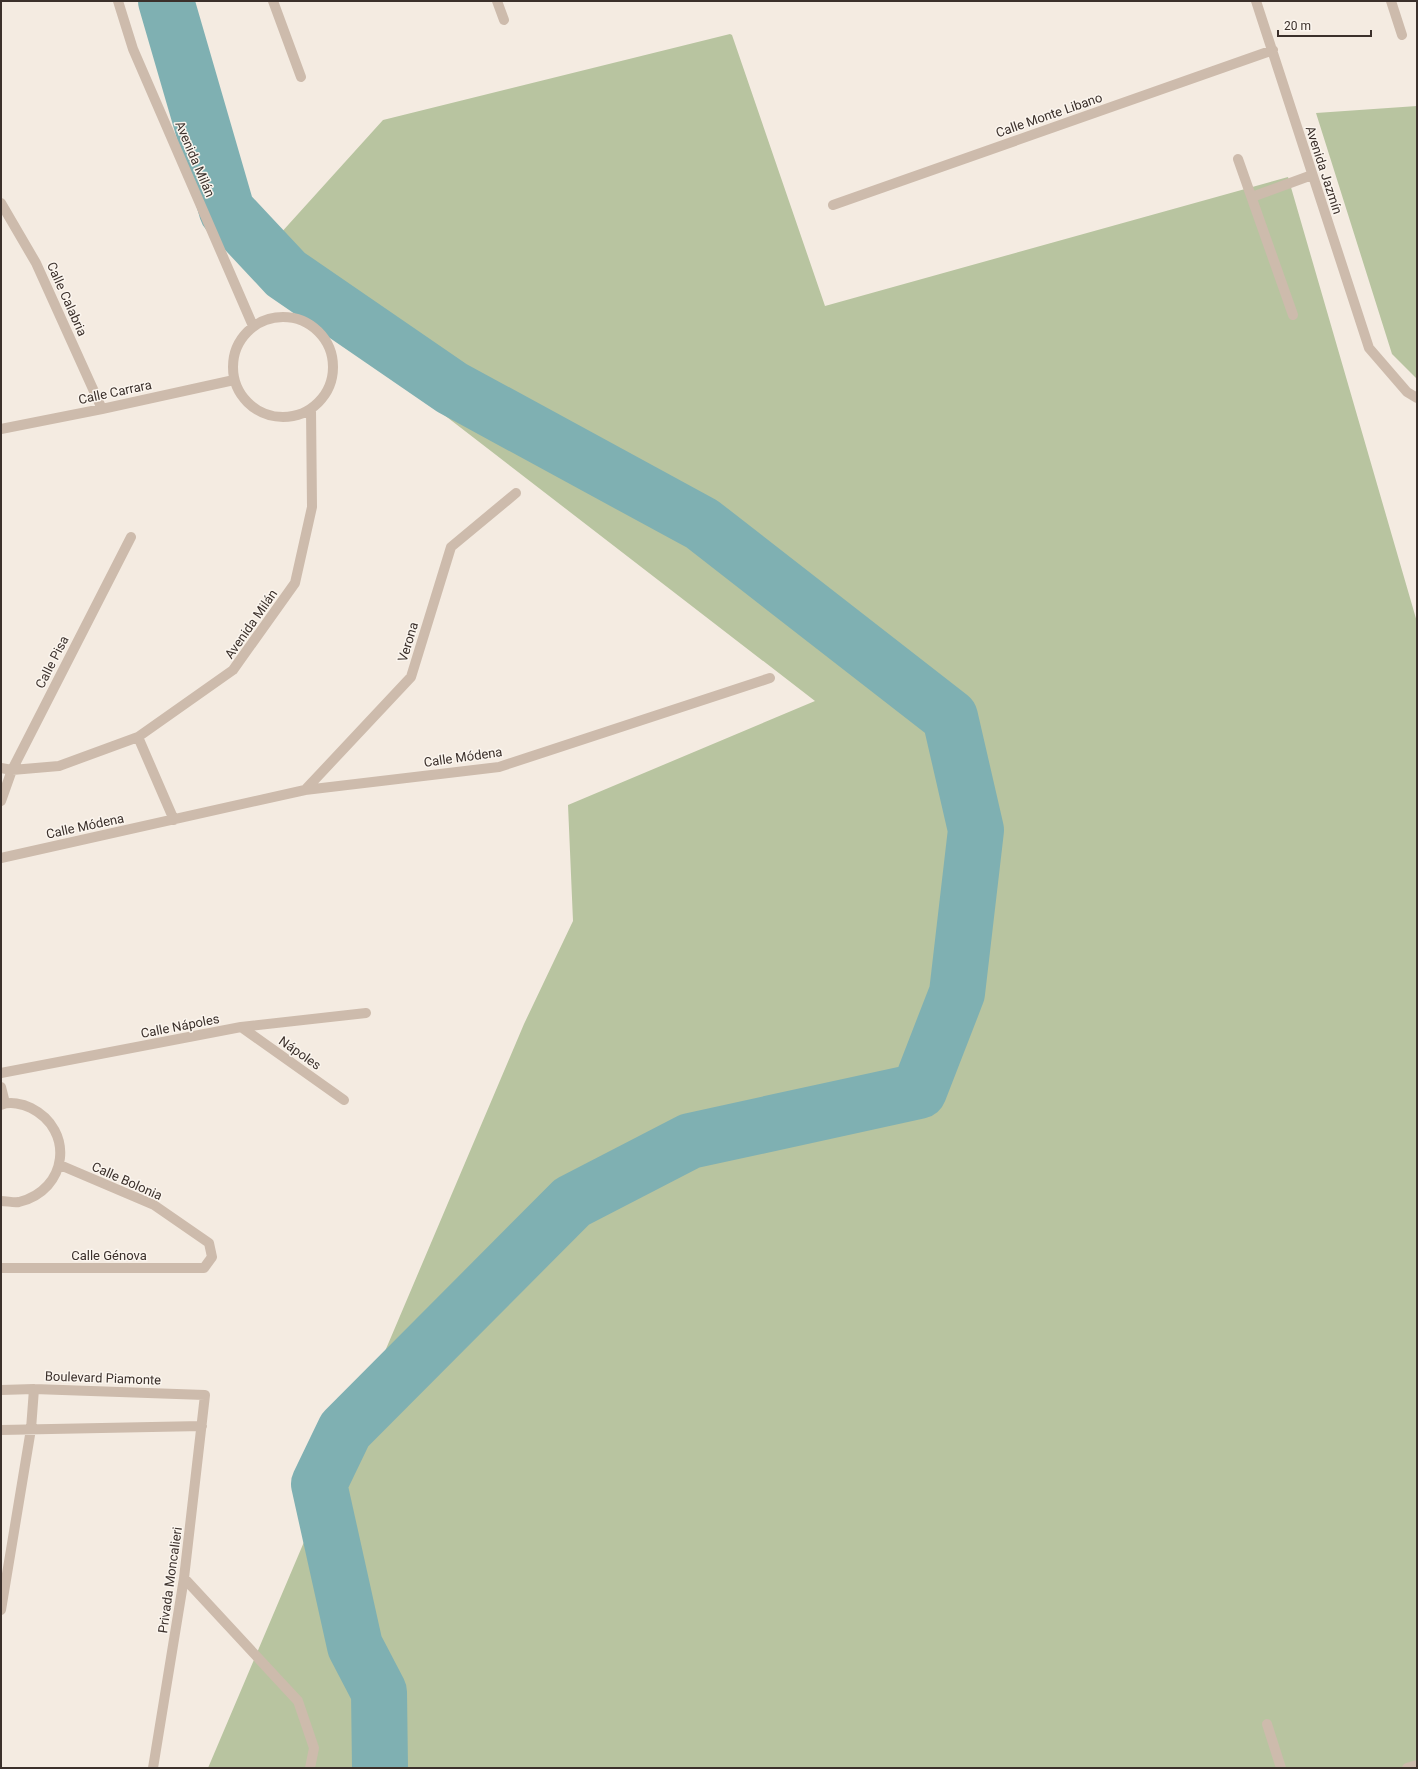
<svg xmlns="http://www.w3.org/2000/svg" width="1418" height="1769" font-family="Roboto,sans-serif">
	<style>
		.green { fill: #b8c4a0 }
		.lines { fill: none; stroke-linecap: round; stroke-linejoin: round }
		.river { stroke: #7fb0b2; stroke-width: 56 }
		.minor { stroke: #cdbbac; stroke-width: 10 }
		.labels { text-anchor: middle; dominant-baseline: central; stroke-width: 3; stroke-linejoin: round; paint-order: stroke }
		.street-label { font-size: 13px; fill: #3b302b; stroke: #fbf5ee }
	</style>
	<rect width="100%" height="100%" fill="#f4ebe1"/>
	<path class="green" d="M730,34l2,1 93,271 463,-129 129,445v1146h-1209l316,-744 49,-103 -5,-116 247,-104 -564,-435 132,-146z
		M1417,106v273l-25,-25 -76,-241z"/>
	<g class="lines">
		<path class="river" d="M166,1l61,210 59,63 166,114 250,136 248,193 26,113 -19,163 -38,98 -229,50 -118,61 -227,228 -26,54 36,162 24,46 1,76"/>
		<path class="minor" d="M118,1l15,48 120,277
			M273,1l28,76
			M497,1l7,19
			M1256,1l113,347 38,44 10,6
			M1391,1l11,34
			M1238,159l55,156
			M1252,197l60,-22
			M1,203l35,60 66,146
			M833,205l440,-155
			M233 367a50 50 0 1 1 100 0a50 50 0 1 1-100 0Z
			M1,429l101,-20 132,-29
			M138,737l36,83
			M1,768l11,2 47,-4 79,-29 95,-67 62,-87 17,-76 -1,-98
			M305,790l106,-113 40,-130 65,-54
			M1,801l11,-31 119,-233
			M1,858l304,-68 194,-23 271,-89
			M241,1027l103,73
			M1,1073l240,-46 125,-14
			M1,1087l4,16
			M1,1105c9,-4 22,-1 30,3 44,22 37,82 -12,94 -5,1 -12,-1 -18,-1
			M1,1268h203l8,-11 -3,-14 -55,-38 -94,-40
			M1,1390l33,-1 171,6 -21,183 -31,190
			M1,1430l201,-4
			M184,1578l114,123 16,47 -4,20
			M1,1610l30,-181 3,-40
			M1267,1724l14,44
			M1407,1768l10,-3"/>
	</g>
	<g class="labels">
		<g class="street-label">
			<text transform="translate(1049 115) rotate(-19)">Calle Monte Libano</text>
			<text transform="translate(195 159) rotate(67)">Avenida Milán</text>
			<text transform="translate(1324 170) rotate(72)">Avenida Jazmín</text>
			<text transform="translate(67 299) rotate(66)">Calle Calabria</text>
			<text transform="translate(115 392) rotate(-12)">Calle Carrara</text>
			<text transform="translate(251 624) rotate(-55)">Avenida Milán</text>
			<text transform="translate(408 642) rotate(-73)">Verona</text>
			<text transform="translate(52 662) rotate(-63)">Calle Pisa</text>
			<text transform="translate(463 757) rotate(-8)">Calle Módena</text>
			<text transform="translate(85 826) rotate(-12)">Calle Módena</text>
			<text transform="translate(180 1026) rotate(-11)">Calle Nápoles</text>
			<text transform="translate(300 1053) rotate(35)">Nápoles</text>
			<text transform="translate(127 1181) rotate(24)">Calle Bolonia</text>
			<text x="109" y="1255">Calle Génova</text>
			<text transform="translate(103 1378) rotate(2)">Boulevard Piamonte</text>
			<text transform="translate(170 1580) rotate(-82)">Privada Moncalieri</text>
		</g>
	</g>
	<rect width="1418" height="1769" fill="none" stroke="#3b302b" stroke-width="4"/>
	<path d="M1278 30v6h93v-6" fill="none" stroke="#3b302b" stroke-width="2"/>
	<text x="1284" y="30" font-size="12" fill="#3b302b" stroke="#fbf5ee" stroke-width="3" paint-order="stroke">20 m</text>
</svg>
